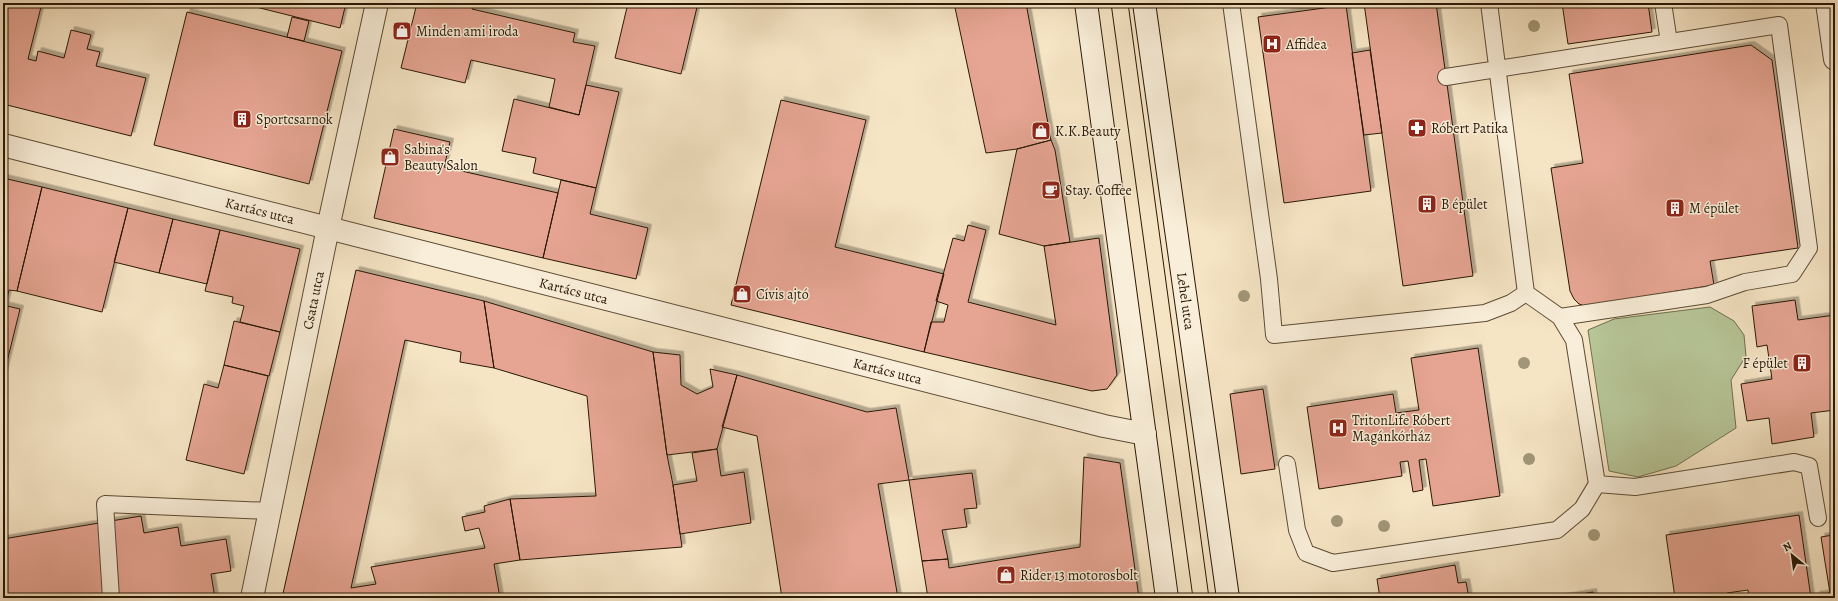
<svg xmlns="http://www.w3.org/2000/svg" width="1838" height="601" font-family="Alegreya,serif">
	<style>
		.green { fill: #b7c698; stroke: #706f4e }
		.building { fill: #e6a593; stroke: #291805; filter: url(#shadow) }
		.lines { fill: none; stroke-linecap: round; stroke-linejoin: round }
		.service-casing { stroke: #5c4b35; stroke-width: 18 }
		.minor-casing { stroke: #5c4b35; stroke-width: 24 }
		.secondary-casing { stroke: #291805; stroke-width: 24 }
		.service { stroke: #f9eed9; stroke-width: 16 }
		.minor { stroke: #f9eed9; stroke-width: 22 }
		.secondary { stroke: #f9eed9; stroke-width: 22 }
		.tram { stroke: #291805; stroke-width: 1 }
		.tree { fill: #a19677 }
		.labels { text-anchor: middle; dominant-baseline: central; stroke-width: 3; stroke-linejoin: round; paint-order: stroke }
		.poi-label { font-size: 14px; fill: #291805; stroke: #f9eed9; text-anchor: start }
		.street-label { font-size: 14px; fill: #291805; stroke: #f9eed9 }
	</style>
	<defs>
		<filter id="shadow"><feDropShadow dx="3.5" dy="-3.5" stdDeviation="0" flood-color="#0004"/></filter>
	</defs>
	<rect width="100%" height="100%" fill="#f6e5c5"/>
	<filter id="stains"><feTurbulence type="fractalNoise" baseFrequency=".005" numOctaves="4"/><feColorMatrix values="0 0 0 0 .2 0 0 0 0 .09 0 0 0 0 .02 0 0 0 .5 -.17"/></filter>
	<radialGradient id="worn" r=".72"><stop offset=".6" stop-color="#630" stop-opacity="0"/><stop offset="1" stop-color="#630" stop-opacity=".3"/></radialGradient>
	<path class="green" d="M1710,307l24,14 10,14 2,21 -15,24 5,48 -60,38 -38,11 -29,-6 -21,-141 26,-11z"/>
	<path class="building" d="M8,3h34l-14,56 8,2 2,-10 26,7 7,-28 20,5 -4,14 13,3 -4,14 50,12 -15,58 -128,-32v-80z
		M240,3h106l-6,25z
		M417,3h56l-1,6 103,24 -2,9 22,4 -16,69 -30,-8 6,-28 -84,-19 -6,23 -64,-15z
		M628,3h70l-17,71 -66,-16z
		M954,3h72l25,137 -34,9 -31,4z
		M1364,3h72l37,273 -70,10z
		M1562,3h86l4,29 -84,12z
		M1346,5l25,186 -87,12 -26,-186z
		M3,6l4,1 -4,17z
		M187,12l155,39 -33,133 -155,-39z
		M292,17l17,4 -5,20 -17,-4z
		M1751,45l21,15 26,188 -88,13 4,24 -129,21 -6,-2 -5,-5 -4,-8 -19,-123 32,-5 -14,-89z
		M1370,50l12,83 -18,2 -12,-82z
		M586,85l33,7 -23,96 -63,-15 3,-15 -34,-7 12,-52 65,16z
		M781,100l85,20 -31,127 109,27 -20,78 -193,-47z
		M394,129l56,13 -6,25 114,26 -15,65 -169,-40z
		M1051,140l4,10 15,92 -26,4 -45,-12 18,-85z
		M3,178l39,9 -25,104 -8,-1 -4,16 -2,-1z
		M561,180l35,8 -6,26 58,14 -12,51 -93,-21z
		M42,187l86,21 -26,104 -85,-21z
		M128,208l45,11 -14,54 -45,-11z
		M173,219l47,11 -13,54 -48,-11z
		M968,225l18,5 -18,72 88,23 -12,-79 55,-8 18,137 -10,14 -15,2 -168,-39 7,-30h13l4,-17 -12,-4 17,-63 11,3z
		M220,230l80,19 -20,83 -40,-10 4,-16 -12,-3 1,-6 -28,-6z
		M356,270l128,31 10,67 -34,-6 1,-10 -56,-12 -54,248 25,-4 -5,-17 114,-19 -6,-20 -14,3 -3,-14 23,-5 -1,-6 26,-7 10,61 -26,4 6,34h-218z
		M1795,300l3,20 37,-5v95l-24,3 3,24 -42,7 -3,-26 -22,3 -6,-37 31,-5 -5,-34 -10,2 -5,-41z
		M484,301l169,51 14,103 6,30 9,62 -162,13 -10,-61 86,-3 -9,-100 -93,-28z
		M3,305l17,4 -17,69z
		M234,321l46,11 -11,44 -45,-11z
		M1478,348l22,148 -67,10 -7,-47 -7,1 4,30 -10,2 -5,-31 -8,1 2,14 -83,13 -12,-82 86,-13 3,19 23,-3 -8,-52z
		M653,352l27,3 1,30 16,9 16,-7 -3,-18 27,6 -20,74 -50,6z
		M224,365l44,11 -24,98 -58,-14 18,-76 14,4z
		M737,375l130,37 29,-4 13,72 -31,4 20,114h-116l-25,-162 -35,-9z
		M1263,389l12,80 -34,5 -11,-80z
		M717,449l4,27 23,-4 7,51 -71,11 -7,-49 24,-4 -5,-28z
		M1084,457l36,6 19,135h-211l-6,-37 26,-2 1,9 131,-21z
		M972,473l5,35 -13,1 3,18 -25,3 6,29 -26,2 -13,-81z
		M1799,515l12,83h-62l-1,-8 -21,3 1,5h-53l-9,-63z
		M141,516l3,17 34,-6 3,19 45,-7 5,32 -20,3 4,24h-212v-59z
		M1833,535h2v63h-18l-1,-3 14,-2 -9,-56z
		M1455,565l3,18 8,-1 3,16h-89l-3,-19z
		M1593,592l1,6h-36z"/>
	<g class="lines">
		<defs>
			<path id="service" d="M1231,3l38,276 5,56 211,-22 26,-10 15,-10 -37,-290
				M1663,3l6,39
				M1446,77l333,-52 30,223 -17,26 -47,8 -38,13 -147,22 -34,-24
				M1287,464l10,66 9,23 27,10 224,-33 25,-21 15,-25 -23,-144 -14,-23
				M1597,484l38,3 159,-25 15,4 9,52
				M111,598l-6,-94 165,7"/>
			<g id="minor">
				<path d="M1827,3l8,56"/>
				<path id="s1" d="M3,145l1101,281 41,8"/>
				<path id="s2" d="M252,598l76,-370 49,-225"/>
			</g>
			<g id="secondary">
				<path d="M1086,3l81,595"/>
				<path id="s3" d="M1144,3l84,595"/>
			</g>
		</defs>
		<use href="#service" class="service-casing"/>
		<use href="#minor" class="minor-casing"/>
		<use href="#secondary" class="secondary-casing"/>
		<use href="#service" class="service"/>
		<use href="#minor" class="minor"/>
		<use href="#secondary" class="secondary"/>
		<path class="tram" d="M1111,3l82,595
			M1128,3l81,595"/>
	</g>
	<g class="tree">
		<circle cx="1534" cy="26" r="6"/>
		<circle cx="1244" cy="296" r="6"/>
		<circle cx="1524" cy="363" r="6"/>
		<circle cx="1529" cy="459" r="6"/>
		<circle cx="1337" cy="521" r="6"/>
		<circle cx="1384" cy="526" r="6"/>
		<circle cx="1594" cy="535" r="6"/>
	</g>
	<defs>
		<symbol id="shop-square" viewBox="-11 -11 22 22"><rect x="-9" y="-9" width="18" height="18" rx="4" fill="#8f2418" stroke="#f9eed9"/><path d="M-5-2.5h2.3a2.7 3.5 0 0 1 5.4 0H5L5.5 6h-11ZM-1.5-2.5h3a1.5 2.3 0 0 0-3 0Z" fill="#fff"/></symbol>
		<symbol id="hospital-square" viewBox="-11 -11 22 22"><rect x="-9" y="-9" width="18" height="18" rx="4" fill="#8f2418" stroke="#f9eed9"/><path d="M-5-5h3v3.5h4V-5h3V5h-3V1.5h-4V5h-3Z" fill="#fff"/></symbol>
		<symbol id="building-square" viewBox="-11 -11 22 22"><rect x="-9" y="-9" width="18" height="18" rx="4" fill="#8f2418" stroke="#f9eed9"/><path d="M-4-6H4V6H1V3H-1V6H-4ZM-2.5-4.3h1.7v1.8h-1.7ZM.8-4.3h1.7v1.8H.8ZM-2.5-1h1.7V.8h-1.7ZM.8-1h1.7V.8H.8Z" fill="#fff"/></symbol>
		<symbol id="pharmacy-square" viewBox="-11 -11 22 22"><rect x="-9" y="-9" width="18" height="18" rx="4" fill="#8f2418" stroke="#f9eed9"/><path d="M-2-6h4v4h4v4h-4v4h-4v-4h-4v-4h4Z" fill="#fff"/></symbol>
		<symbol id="cafe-square" viewBox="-11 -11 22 22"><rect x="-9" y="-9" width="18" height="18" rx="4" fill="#8f2418" stroke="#f9eed9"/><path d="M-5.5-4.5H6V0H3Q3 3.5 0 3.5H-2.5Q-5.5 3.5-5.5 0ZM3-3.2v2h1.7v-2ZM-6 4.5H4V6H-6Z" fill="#fff"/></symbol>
	</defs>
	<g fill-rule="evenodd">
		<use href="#shop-square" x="391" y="20" width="22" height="22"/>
		<use href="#hospital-square" x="1261" y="33" width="22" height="22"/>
		<use href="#building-square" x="231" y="108" width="22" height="22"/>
		<use href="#pharmacy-square" x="1406" y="117" width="22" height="22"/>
		<use href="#shop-square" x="1030" y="120" width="22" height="22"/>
		<use href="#shop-square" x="379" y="146" width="22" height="22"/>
		<use href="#cafe-square" x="1040" y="179" width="22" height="22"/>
		<use href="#building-square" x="1416" y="193" width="22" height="22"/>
		<use href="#building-square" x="1664" y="197" width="22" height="22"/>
		<use href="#shop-square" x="731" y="283" width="22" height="22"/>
		<use href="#building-square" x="1791" y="352" width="22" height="22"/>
		<use href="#hospital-square" x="1327" y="417" width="22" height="22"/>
		<use href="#shop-square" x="995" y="564" width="22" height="22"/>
	</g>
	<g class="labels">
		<g class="poi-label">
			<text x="416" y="31">Minden ami iroda</text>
			<text x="1286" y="44">Affidea</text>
			<text x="256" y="119">Sportcsarnok</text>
			<text x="1431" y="128">Róbert Patika</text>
			<text x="1055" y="131">K.K.Beauty</text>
			<text x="404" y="149">Sabina's<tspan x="404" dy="16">Beauty Salon</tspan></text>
			<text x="1065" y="190">Stay. Coffee</text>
			<text x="1441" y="204">B épület</text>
			<text x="1689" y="208">M épület</text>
			<text x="756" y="294">Cívis ajtó</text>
			<text x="1788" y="363" text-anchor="end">F épület</text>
			<text x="1352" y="420">TritonLife Róbert<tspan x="1352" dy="16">Magánkórház</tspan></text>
			<text x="1020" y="575">Rider 13 motorosbolt</text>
		</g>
		<g class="street-label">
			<text stroke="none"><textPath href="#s1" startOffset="265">Kartács utca</textPath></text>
			<text stroke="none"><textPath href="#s1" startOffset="589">Kartács utca</textPath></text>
			<text stroke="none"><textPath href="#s2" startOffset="304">Csata utca</textPath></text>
			<text stroke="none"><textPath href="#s3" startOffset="301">Lehel utca</textPath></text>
			<text stroke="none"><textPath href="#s1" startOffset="913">Kartács utca</textPath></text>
		</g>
	</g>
	<rect width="1838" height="601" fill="none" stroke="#f6e5c5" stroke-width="16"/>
	<rect x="4" y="4" width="1830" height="593" fill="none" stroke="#291805" stroke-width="2"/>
	<rect x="8" y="8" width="1822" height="585" fill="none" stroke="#291805"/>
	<g transform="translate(1792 555) rotate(331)" stroke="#f9eed9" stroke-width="3" paint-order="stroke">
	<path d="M0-3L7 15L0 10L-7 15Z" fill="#291805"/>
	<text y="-6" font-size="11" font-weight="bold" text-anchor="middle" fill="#291805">N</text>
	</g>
	<rect width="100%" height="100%" filter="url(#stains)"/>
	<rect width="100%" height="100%" fill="url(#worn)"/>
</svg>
